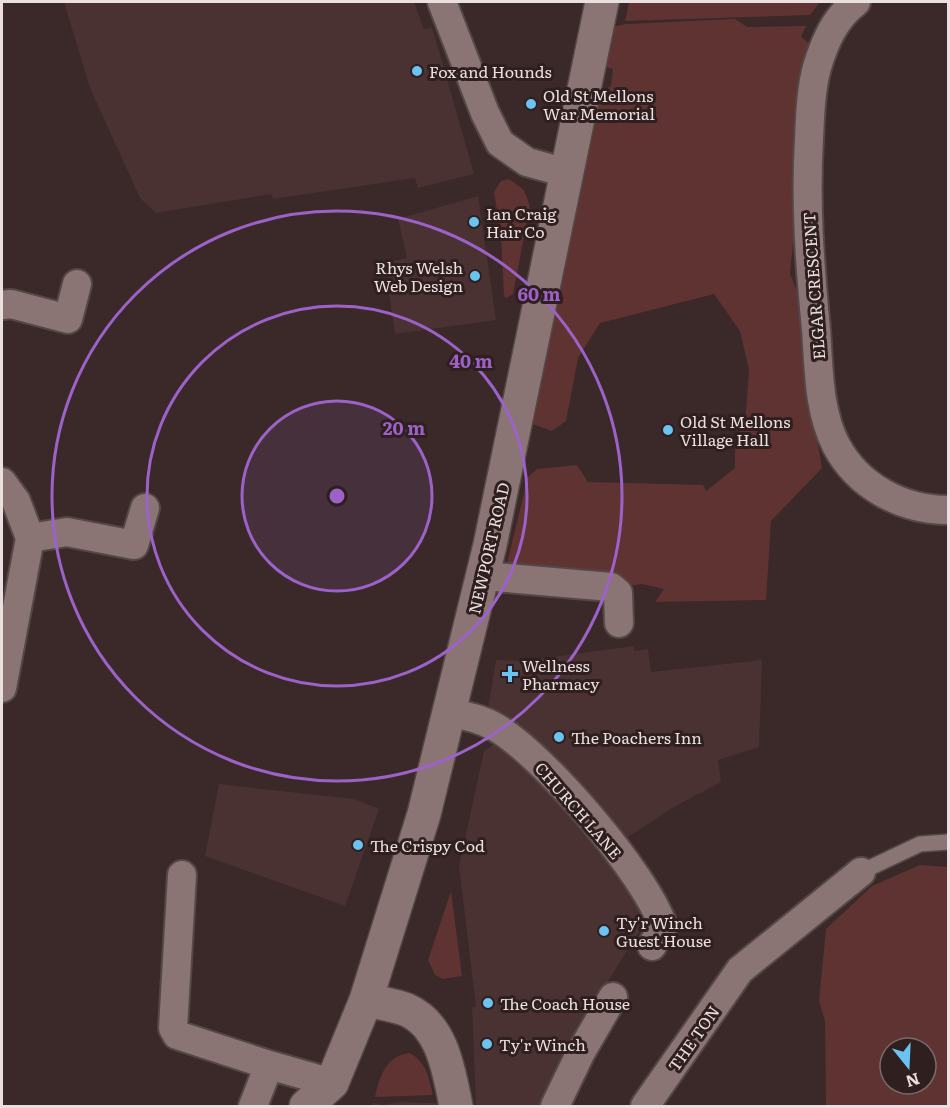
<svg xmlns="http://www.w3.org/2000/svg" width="950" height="1108" font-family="Literata,serif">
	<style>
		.built { fill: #493231 }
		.green { fill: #5f3332; fill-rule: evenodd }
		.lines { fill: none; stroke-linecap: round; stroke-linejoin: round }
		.lane-casing { stroke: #554747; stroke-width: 18 }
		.street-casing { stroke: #554747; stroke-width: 32 }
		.secondary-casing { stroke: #554747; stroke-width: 36 }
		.lane { stroke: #8a7574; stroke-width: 15 }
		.street { stroke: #8a7574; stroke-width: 28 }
		.secondary { stroke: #8a7574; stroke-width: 33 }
		.ring { fill: none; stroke: #9d62c9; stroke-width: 3 }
		.poi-dot { fill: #69c4f1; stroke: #2f1f1e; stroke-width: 2 }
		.labels { text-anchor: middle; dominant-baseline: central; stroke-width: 6; stroke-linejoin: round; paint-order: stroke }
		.poi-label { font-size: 16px; fill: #ebdfdf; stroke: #2f1f1e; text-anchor: start }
		.street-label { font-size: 16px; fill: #ebdfdf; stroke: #2f1f1e }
		.centre { fill: #9d62c9; stroke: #2f1f1e; stroke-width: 3 }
		.ring-label { font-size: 18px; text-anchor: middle; font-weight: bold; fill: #9d62c9; stroke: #2f1f1e; stroke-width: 6; stroke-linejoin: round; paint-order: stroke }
	</style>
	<rect width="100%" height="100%" fill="#3a2928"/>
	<path class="built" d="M64,2h350l10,27 8,-1 3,9 39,137 -56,14 -3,-10 -142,21 -2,-5 -115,19 -16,-15 -50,-110z
		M478,196l18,124 -101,14 -10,-71 22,-5 -9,-39z
		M634,646v5l14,-2 3,23 111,-12 -3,87 -41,13 3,22 -47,25 -52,34 -134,-132 8,-49 26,1z
		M503,744l110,115 33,62 -38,60 -64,125h-68l-4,-99h4l-17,-141 25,-115 9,-6z
		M219,784l135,15 25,10 -34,97 -140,-50z
		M399,1102l38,1 1,3h-67l2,-3 10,2z"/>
	<path class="green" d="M629,2h191l-10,13 -185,6z
		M735,19l12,8 59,-1 -5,11 10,8 -16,74 -1,113 -4,42 8,20 8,80 16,94 -51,53 -5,79 -111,2 9,-13 -22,-5 -23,3 -108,-16 -4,-8 21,-86 9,-8 40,-4 11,17 115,3 3,6 29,-23v-20l11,-36 3,-42 -9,-39 -26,-37 -114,29 -22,35 -12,63 -14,10 -23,-8 22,-114 13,-11 -10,-24 46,-182 11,-6 2,-17 -19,-5 12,-36 20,-4z
		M509,179l15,11 6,16 -17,88 -7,4 -2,-2 -3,-62 -7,-42 7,-11z
		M920,865l28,2v239h-122l-1,-85 -6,-20 7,-72 46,-43zM890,1048h36v36h-36z
		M451,891l11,85 -19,3 -8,-4 -7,-15z
		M409,1053c17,8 20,24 24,42l-58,2c5,-21 10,-40 34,-44z"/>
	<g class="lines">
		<defs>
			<path id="lane" d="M861,872l59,-28 28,-2"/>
			<path id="street" d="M442,2l43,111 15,30 27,19 40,11
				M856,2c-21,16 -31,39 -39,65 -6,22 -7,48 -8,72 -4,64 1,127 7,191 3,38 2,80 20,115 22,42 67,65 112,65
				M2,305l9,-1 57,15 9,-35
				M2,482l14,19 14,37 -28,150
				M30,538l37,-6 67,13 11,-37
				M483,576l128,11 7,6 1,30
				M450,713c17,3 32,6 47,15 48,29 148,145 166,198l-11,20
				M182,875l-9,153 4,7 92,30
				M253,1106l16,-41 63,18
				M555,1106l26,-54 32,-55
				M645,1106l95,-136 121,-98"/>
			<path id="secondary" d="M366,1000c13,3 29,5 41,10 36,16 42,62 49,96
				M306,1106l26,-23 34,-83 58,-186 66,-269 112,-543"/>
		</defs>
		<use href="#lane" class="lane-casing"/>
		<use href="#street" class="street-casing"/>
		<use href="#secondary" class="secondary-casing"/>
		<use href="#lane" class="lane"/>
		<use href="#street" class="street"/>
		<use href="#secondary" class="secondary"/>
	</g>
	<circle cx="337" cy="496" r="95" fill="#9d62c9" fill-opacity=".12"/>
	<g class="ring">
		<circle cx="337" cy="496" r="95"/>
		<circle cx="337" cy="496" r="190"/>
		<circle cx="337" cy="496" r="285"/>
	</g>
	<g class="poi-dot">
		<circle cx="417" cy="71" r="6"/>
		<circle cx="531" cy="104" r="6"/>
		<circle cx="474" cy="222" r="6"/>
		<circle cx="475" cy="276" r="6"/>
		<circle cx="668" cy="430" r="6"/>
		<path d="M507 665h6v6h6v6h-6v6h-6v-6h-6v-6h6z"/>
		<circle cx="559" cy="737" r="6"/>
		<circle cx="358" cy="845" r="6"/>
		<circle cx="604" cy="931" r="6"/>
		<circle cx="488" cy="1003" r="6"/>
		<circle cx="487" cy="1044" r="6"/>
	</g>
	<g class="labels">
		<g class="poi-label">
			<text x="429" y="71">Fox and Hounds</text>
			<text x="543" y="95">Old St Mellons<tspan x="543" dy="18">War Memorial</tspan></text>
			<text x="486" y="213">Ian Craig<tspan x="486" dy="18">Hair Co</tspan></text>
			<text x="463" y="267" text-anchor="end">Rhys Welsh<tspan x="463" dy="18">Web Design</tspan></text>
			<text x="680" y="421">Old St Mellons<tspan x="680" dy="18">Village Hall</tspan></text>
			<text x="522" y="665">Wellness<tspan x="522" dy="18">Pharmacy</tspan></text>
			<text x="571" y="737">The Poachers Inn</text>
			<text x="370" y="845">The Crispy Cod</text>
			<text x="616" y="922">Ty'r Winch<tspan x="616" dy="18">Guest House</tspan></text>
			<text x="500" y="1003">The Coach House</text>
			<text x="499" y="1044">Ty'r Winch</text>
		</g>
		<g class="street-label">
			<text transform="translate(813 286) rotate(-94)">ELGAR CRESCENT</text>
			<text transform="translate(488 548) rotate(-77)">NEWPORT ROAD</text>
			<text transform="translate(579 810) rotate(49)">CHURCH LANE</text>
			<text transform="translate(693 1038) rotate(-55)">THE TON</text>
		</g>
	</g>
	<circle cx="337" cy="496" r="9" class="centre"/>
	<g class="ring-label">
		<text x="539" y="301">60 m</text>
		<text x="471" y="368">40 m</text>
		<text x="404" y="435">20 m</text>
	</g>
	<rect width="950" height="1108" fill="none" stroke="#ebdfdf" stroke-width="6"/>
	<g transform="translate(908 1066) rotate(162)"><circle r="28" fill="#2f1f1e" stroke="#7a6c6b" stroke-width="1.5"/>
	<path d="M0-4.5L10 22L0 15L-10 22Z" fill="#69c4f1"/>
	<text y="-9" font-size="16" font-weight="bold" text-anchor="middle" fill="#ebdfdf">N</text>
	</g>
</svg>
